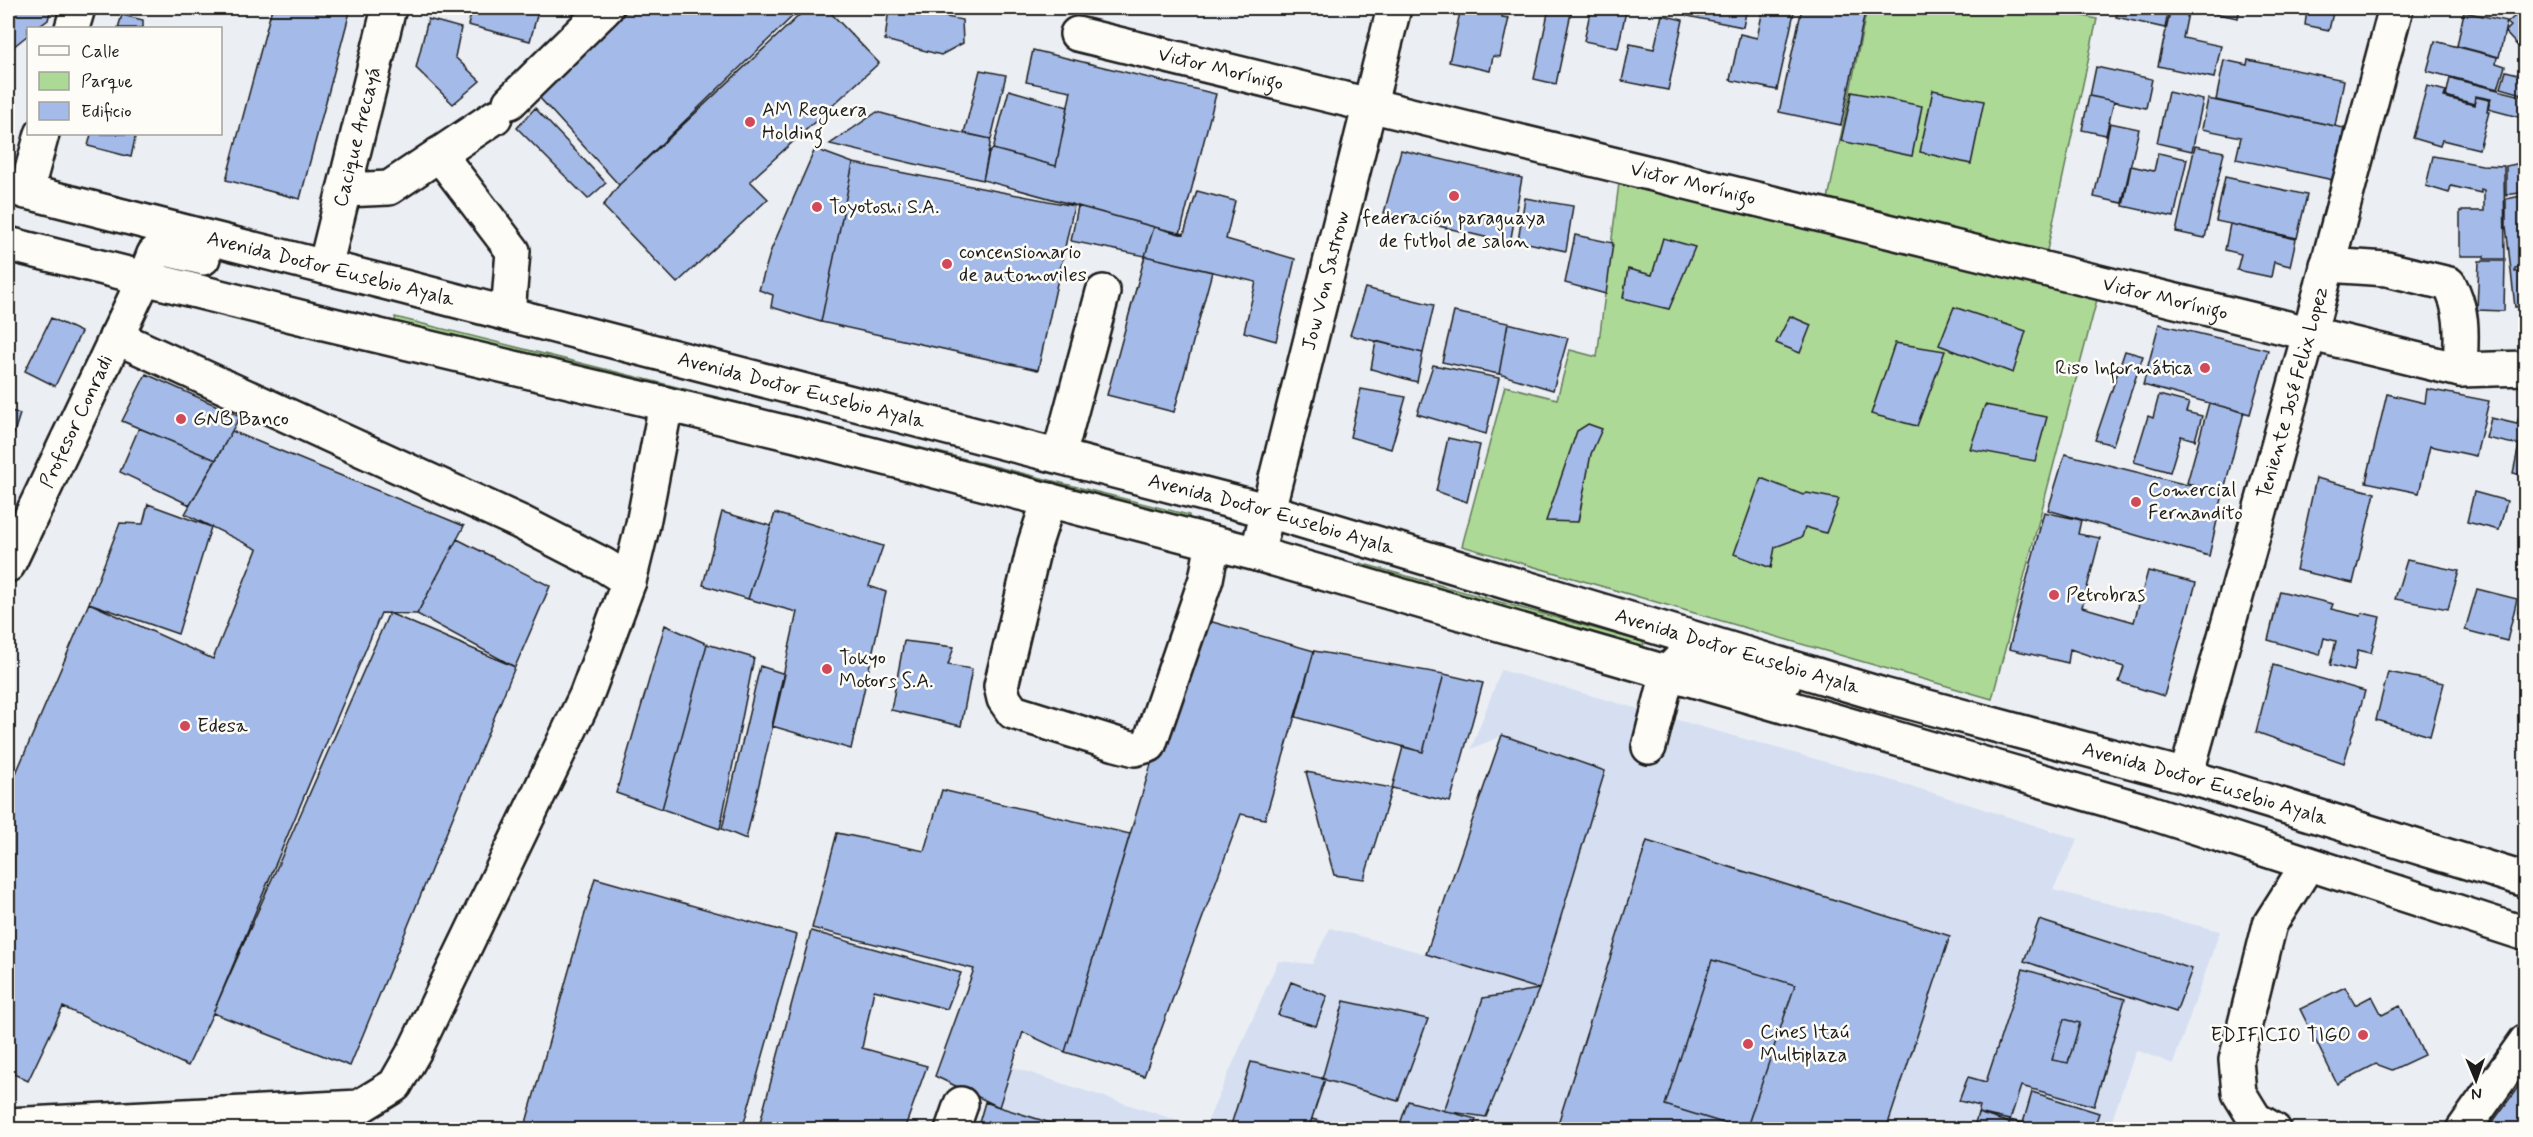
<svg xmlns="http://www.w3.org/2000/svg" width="2533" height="1137" font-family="Mynerve,sans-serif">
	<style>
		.built { fill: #d6dff1 }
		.green { fill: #add997; stroke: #647a5a; stroke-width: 1.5 }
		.building { fill: #a4bbe9; stroke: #1c1c1c; stroke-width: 1.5 }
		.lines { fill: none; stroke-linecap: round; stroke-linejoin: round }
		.minor-casing { stroke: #1c1c1c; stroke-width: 38 }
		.major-casing { stroke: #1c1c1c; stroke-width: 38 }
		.highway-casing { stroke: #1c1c1c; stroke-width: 38 }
		.minor { stroke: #fdfcf7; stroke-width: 33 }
		.major { stroke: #fdfcf7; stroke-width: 33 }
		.highway { stroke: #fdfcf7; stroke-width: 33 }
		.poi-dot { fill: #d1495b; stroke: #fdfcf7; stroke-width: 2 }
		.labels { text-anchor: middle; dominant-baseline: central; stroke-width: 5; stroke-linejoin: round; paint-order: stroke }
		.street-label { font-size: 20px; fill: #1c1c1c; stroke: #fdfcf7 }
		.poi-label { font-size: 20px; fill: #1c1c1c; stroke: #fdfcf7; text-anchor: start }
	</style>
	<rect width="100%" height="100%" fill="#ebeff4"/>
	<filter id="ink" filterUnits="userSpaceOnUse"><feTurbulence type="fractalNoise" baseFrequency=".0167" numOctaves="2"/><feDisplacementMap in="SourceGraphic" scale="12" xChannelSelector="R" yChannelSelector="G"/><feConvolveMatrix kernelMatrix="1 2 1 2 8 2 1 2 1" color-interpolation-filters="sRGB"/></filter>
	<g filter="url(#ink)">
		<path class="built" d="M1501,670l410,116 167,53 -25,51 167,41 -47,133 -37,-14 -27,79 -1135,1 26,-67 204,66 74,-168 34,3 18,-36 96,26 75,-218 -30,13z"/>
		<path class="green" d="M1867,8h180l50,11 -51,236 -220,-46z
			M1620,175l479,117 -107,407 -530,-153 43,-160 52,13 13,-49 27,7z
			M395,317l370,92 3,4 -372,-89z
			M898,442l291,73 1,6 -295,-77z
			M1360,563l283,79 1,5 -288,-80z"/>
		<path class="building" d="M8,8h43l-3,12 -11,8h-9v7l-20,16z
			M168,8h32l-2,7z
			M272,8h79l-51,191 -74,-19z
			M473,8h66l-9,33 -62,-16z
			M630,8h171l-182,177 -81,-89z
			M807,8h19l53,55 -129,118 18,18 -91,84 -74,-77 16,-21z
			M889,8h12l61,12 1,23 -22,12 -56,-15z
			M1461,8h43l-2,9 7,1 -9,39 -7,-1 -3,15 -41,-9z
			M1549,8h23l-16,76 -22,-5z
			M1591,8h21l14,3 -8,37 -34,-7z
			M1689,8h58l-4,19 -56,-11z
			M1749,8h46l-18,82 -47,-10 10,-46 17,4 6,-28z
			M1802,8h44l19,4 -24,113 -62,-13z
			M2118,8h51l-4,20 -49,-11z
			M2171,8h18l-6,30 38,8 -7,32 -56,-12z
			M2190,8h50l-2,10z
			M2295,8h39l-5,22 -24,-5 2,-15z
			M2521,11l5,5v39l-21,-23 6,-6 -4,-3z
			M2464,12l43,9 -8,36 -42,-11z
			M122,15l21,5v8h-25z
			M1662,15l21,5 -15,70 -46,-9 8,-37 24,5z
			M428,19l33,9 -6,29 25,24 -27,23 -37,-36z
			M2435,41l62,16 -1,6 9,3 -7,23 -71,-18z
			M1033,50l183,44 -36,140 -197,-54 6,-27 4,-4 63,17 15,-75 -45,-9z
			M2224,60l23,5 1,-5 96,20 -9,46 -119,-26z
			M2096,67l56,12 -6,29 -56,-12z
			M980,70l26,5 -15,64 -27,-6z
			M2506,71l20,5v19l-25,-7z
			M2450,78l76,19v22l-38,-10 3,-10 -16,-3 -1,8 -28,-8z
			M2427,86l19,5 -2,6 30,8 2,-8 13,3 -2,12h2l-10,37 -37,-9 -2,6 -27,-8z
			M1009,90l59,17 -12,59 -63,-17z
			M1933,90l51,11 -13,63 -51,-12z
			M1852,92l70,14 -10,50 -71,-15z
			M2168,92l35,8 -11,51 -35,-8z
			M2089,96l25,5 -8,34 -24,-5z
			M2208,99l136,29 -11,52 -97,-21 5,-22 -39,-8z
			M535,108l71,75 -18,16 -71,-71z
			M877,112l51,14 63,13 -8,41 -153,-36z
			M2110,123l29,6 -17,74 -28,-6z
			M91,134h45l-5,23 -43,-11z
			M2195,146l29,6 -19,86 -29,-6z
			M815,149l38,14 -32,159 -50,-15 2,-12 -14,-5 12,-40z
			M1401,150l121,28 -12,65 -126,-30z
			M2158,153l29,6 -13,58 -51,-11 8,-40 23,5z
			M2433,156l49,9 22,1 1,93h-21v-3h-24v-45h24v-21l-3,-1v4l-30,-7 -2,7 -23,-7z
			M2526,162v30l-20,3v-29z
			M853,163l221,43 -36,164 -217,-48z
			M2225,177l82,18 -10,43 -81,-17z
			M1197,191l38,10 -9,38 69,20 -19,82 -32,-9 12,-50 -111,-26 9,-29 30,7z
			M2526,195v72l-11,1v4l11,-1v34l-11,2 -9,-81v-27z
			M1525,198l48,8 -7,45 -48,-10z
			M1078,206l76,21 -9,29 -74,-15z
			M2230,224l66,15 -6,27 -16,-4 -3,15 -34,-7 4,-16 -16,-4z
			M1575,235l38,8 -7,51 -41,-11z
			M1663,238l32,9 -26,62 -46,-11 5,-29 24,6z
			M1145,256l67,16 -38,140 -67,-17z
			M2479,261h26l-1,50 -27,-1z
			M1365,288l69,17 -11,48 -73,-18z
			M1954,307l72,24 -13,42 -74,-28z
			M1454,312l54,11 -9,51 -57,-12z
			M1790,316l21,9 -11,28 -24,-10z
			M51,318l30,14 -26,54 -30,-15z
			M1508,323l60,15 -15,52 -54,-16z
			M2159,324l109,26 -18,64 -107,-29z
			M1376,341l47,12 -6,29 -46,-13z
			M1895,343l50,8 -28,75 -46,-12z
			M2125,351l18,5 -30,89 -18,-5z
			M1433,365l66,13 -13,56 -69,-20z
			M146,374l94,42 -24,44 -94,-39z
			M1361,389l45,8 -15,52 -41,-12z
			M2427,389l62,12 -13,55 -46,-10 -11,47 -53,-11 21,-88 38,9z
			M2159,395l30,8 -3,9 16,4 -7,24 -14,-4 -11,36 -36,-10 14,-46 5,2z
			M2209,403l35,9 -21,82 -36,-11z
			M2523,403l3,1v72l-13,-3 6,-28 -33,-7 5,-20 26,6z
			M1985,405l62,12 -12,44 -65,-12z
			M8,410l12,4 -12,38z
			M1588,424l14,5 -11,25 -13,68 -32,-1 31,-90z
			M139,428l77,32 -26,45 -70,-33z
			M232,431l232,95 -47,88 -36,-1 -168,400 -25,53 -125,-59 -35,74 -20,-10v-279l81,-189 124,56 44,-110 -72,-35z
			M1448,438l32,7 -13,57 -31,-11z
			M2065,454l158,40 -14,62 -161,-46z
			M1761,478l42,17 4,-2 32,6 -13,34 -21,-6 -3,10 -27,10 -4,21 -37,-14z
			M2316,478l59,15 -22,90 -57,-13z
			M2474,492l33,9 -8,29 -32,-8z
			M148,504l63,23 -33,107 -89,-31 31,-80 23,1z
			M722,512l49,14 -23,73 -45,-14z
			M2044,512l37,8 -3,14 22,4 -18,69 52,15 14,-51 48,12 -32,113 -45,-14 5,-15 -54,-18 -2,14 -59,-14z
			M775,513l108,33 -14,40 17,6 -35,157 -79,-23 25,-114 -49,-13z
			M457,539l93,47 -35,81 -98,-53z
			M2407,560l52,11 -11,38 -53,-10z
			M2477,589l40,10 -10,42 -42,-11z
			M2280,591l53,13 -2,5 30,7 1,-3 18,4 -9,36 -13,-3 -4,21 -24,-6 6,-24 -12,-3 -4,17 -52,-15z
			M2522,593l4,1v21l-8,-2z
			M389,613l126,54 -165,399 -137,-53z
			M1195,617l119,34 -49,168 -24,-5 -97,262 -79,-24z
			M665,625l42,19 -45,165 -46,-16z
			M904,641l50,6 -6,18 24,4 -11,57 -70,-16z
			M707,644l47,14 -34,171 -58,-20z
			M1314,651l130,23 -21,78 -127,-35z
			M2273,665l92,26 -21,72 -88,-31z
			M760,666l25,8 -39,165 -24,-10z
			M2388,672l56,11 -14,53 -54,-16z
			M1444,674l39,9 -33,119 -58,-14 11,-41 20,5z
			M1502,735l103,36 -66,218 -113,-35z
			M1306,772l86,16 -28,91 -30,-4z
			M942,790l188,44 -65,218 -42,-20 -24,75 -64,-31 39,-107 -162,-41 25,-95 87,18z
			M1647,841l303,95 -64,194h-330z
			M595,878l202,57 -55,195h-218z
			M2039,920l153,49 -16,43 -152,-51z
			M811,931l150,42 -14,36 -73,-19 -12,58 65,18 -23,64h-146z
			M1712,960l83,25 -49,145 -81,-25z
			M2023,969l102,30 -31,107 -73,-20 -12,37 -31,-10 2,-7 -21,-5 9,-24 18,5z
			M1291,982l36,14 -11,30 -38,-11z
			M2345,987l10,18 17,-9 10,19 18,-9 24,49 -32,15 -16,-6 -39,20 -37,-75z
			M1539,989l-53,128 -42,-6 39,-113z
			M1344,1001l84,18 -30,82 -76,-22z
			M2064,1019l16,4 -12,40 -16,-3z
			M1251,1062l74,17 -17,51 -78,-2z
			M2526,1076v54h-39z
			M2032,1092l67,21 -6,17h-120l5,-17 45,10z
			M1408,1101l68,18 -3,11h-75z
			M985,1102l14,5 74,23h-96z
			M1312,1119l38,11h-42z"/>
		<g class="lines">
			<defs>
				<g id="minor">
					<path d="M72,28l6,-20"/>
					<path id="s1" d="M1077,34l1383,336 66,-2"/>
					<path d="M510,102l96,-94"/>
					<path d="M439,154l74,97 -5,63"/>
					<path d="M344,190l45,-2 106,-71"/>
					<path d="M26,192l16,-58"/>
					<path d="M2327,265l60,4 62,15c16,28 12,56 11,86"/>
					<path id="s2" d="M325,267l64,-259"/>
					<path d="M116,337l404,185 84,43 25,16 14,-57 23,-120"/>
					<path d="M1059,456l44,-164"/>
					<path d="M1049,500l-14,43 -34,143 3,13 9,13 103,32 19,5 14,-4 57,-166 7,-36"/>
					<path id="s3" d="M1257,554l137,-546"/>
					<path id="s4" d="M8,565l137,-288"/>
					<path d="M1649,747l19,-75 11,-11 14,-3 91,24"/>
					<path d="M8,1125l351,-18 36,-22 20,-35 171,-354 43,-115"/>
					<path d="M952,1130l9,-26"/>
					<path d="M2274,1130l-19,-11 -16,-26 -3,-33 34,-136 38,-60"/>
					<path d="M2463,1130l63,-89"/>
				</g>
				<g id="major">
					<path id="s5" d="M2186,776l123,-441 87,-327"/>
				</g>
				<g id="highway">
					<path id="s6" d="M8,187l388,98 873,226 614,184 303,81 340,104"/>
					<path d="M8,244l308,77 480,114 461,119 886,256 383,124"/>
					<path d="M145,277l9,-23 7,-6 42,10"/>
				</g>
			</defs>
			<use href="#minor" class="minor-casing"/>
			<use href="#major" class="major-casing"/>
			<use href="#highway" class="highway-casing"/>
			<use href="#minor" class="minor"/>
			<use href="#major" class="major"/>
			<use href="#highway" class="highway"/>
		</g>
	</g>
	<g class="poi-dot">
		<circle cx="750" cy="122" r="6"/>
		<circle cx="1454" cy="196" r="6"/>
		<circle cx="817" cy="207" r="6"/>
		<circle cx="947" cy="264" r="6"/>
		<circle cx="2205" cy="368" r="6"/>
		<circle cx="181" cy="419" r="6"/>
		<circle cx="2136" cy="502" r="6"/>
		<circle cx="2054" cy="595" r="6"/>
		<circle cx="827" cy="669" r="6"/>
		<circle cx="185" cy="726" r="6"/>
		<circle cx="2363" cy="1035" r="6"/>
		<circle cx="1748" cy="1044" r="6"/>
	</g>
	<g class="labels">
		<g class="street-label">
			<text stroke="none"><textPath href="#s1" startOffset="148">Victor Morínigo</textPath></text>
			<text stroke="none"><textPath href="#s2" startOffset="134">Cacique Arecayá</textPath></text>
			<text stroke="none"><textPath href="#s1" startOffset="634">Victor Morínigo</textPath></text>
			<text stroke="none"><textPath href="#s6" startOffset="333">Avenida Doctor Eusebio Ayala</textPath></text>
			<text stroke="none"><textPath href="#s3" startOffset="282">Jow Von Sastrow</textPath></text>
			<text stroke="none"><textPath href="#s1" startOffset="1120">Victor Morínigo</textPath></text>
			<text stroke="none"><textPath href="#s6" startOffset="819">Avenida Doctor Eusebio Ayala</textPath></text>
			<text stroke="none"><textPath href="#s5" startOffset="398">Teniente José Felix Lopez</textPath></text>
			<text stroke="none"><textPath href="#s4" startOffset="159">Profesor Conradi</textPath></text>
			<text stroke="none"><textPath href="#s6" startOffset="1305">Avenida Doctor Eusebio Ayala</textPath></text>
			<text stroke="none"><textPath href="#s6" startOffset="1791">Avenida Doctor Eusebio Ayala</textPath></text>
			<text stroke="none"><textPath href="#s6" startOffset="2277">Avenida Doctor Eusebio Ayala</textPath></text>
		</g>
		<g class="poi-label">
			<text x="762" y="110">AM Reguera<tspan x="762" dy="23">Holding</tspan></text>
			<text x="829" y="207">Toyotoshi S.A.</text>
			<text x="1454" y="218" text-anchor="middle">federación paraguaya<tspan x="1454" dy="23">de futbol de salon</tspan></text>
			<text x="959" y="252">concensionario<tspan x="959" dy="23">de automoviles</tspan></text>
			<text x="2193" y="368" text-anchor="end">Riso Informática</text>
			<text x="193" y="419">GNB Banco</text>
			<text x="2148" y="490">Comercial<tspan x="2148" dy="23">Fernandito</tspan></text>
			<text x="2066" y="595">Petrobras</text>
			<text x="839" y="658">Tokyo<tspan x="839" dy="23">Motors S.A.</tspan></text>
			<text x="197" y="726">Edesa</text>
			<text x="1760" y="1032">Cines Itaú<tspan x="1760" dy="23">Multiplaza</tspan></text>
			<text x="2351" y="1035" text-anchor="end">EDIFICIO TIGO</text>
		</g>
	</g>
	<rect width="2533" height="1137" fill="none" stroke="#fdfcf7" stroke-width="30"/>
	<rect x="15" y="15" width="2503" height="1107" fill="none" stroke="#1c1c1c" stroke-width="2" filter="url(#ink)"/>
	<rect x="27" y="27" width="195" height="108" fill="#fdfcf7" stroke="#a3a29f" stroke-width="1.5"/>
	<rect x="39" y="46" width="30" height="9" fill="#fdfcf7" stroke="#a3a29f" stroke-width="1.5"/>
	<text x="81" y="57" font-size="18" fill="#1c1c1c">Calle</text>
	<rect x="39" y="72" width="30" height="18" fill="#add997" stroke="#a3a29f" stroke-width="1.5"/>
	<text x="81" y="87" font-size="18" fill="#1c1c1c">Parque</text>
	<rect x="39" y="102" width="30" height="18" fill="#a4bbe9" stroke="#a3a29f" stroke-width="1.5"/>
	<text x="81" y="117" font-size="18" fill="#1c1c1c">Edificio</text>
	<g transform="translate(2476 1080) rotate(178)" stroke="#fdfcf7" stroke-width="4.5" paint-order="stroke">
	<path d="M0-4.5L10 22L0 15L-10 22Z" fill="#1c1c1c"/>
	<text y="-9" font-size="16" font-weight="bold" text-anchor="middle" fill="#1c1c1c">N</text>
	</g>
</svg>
